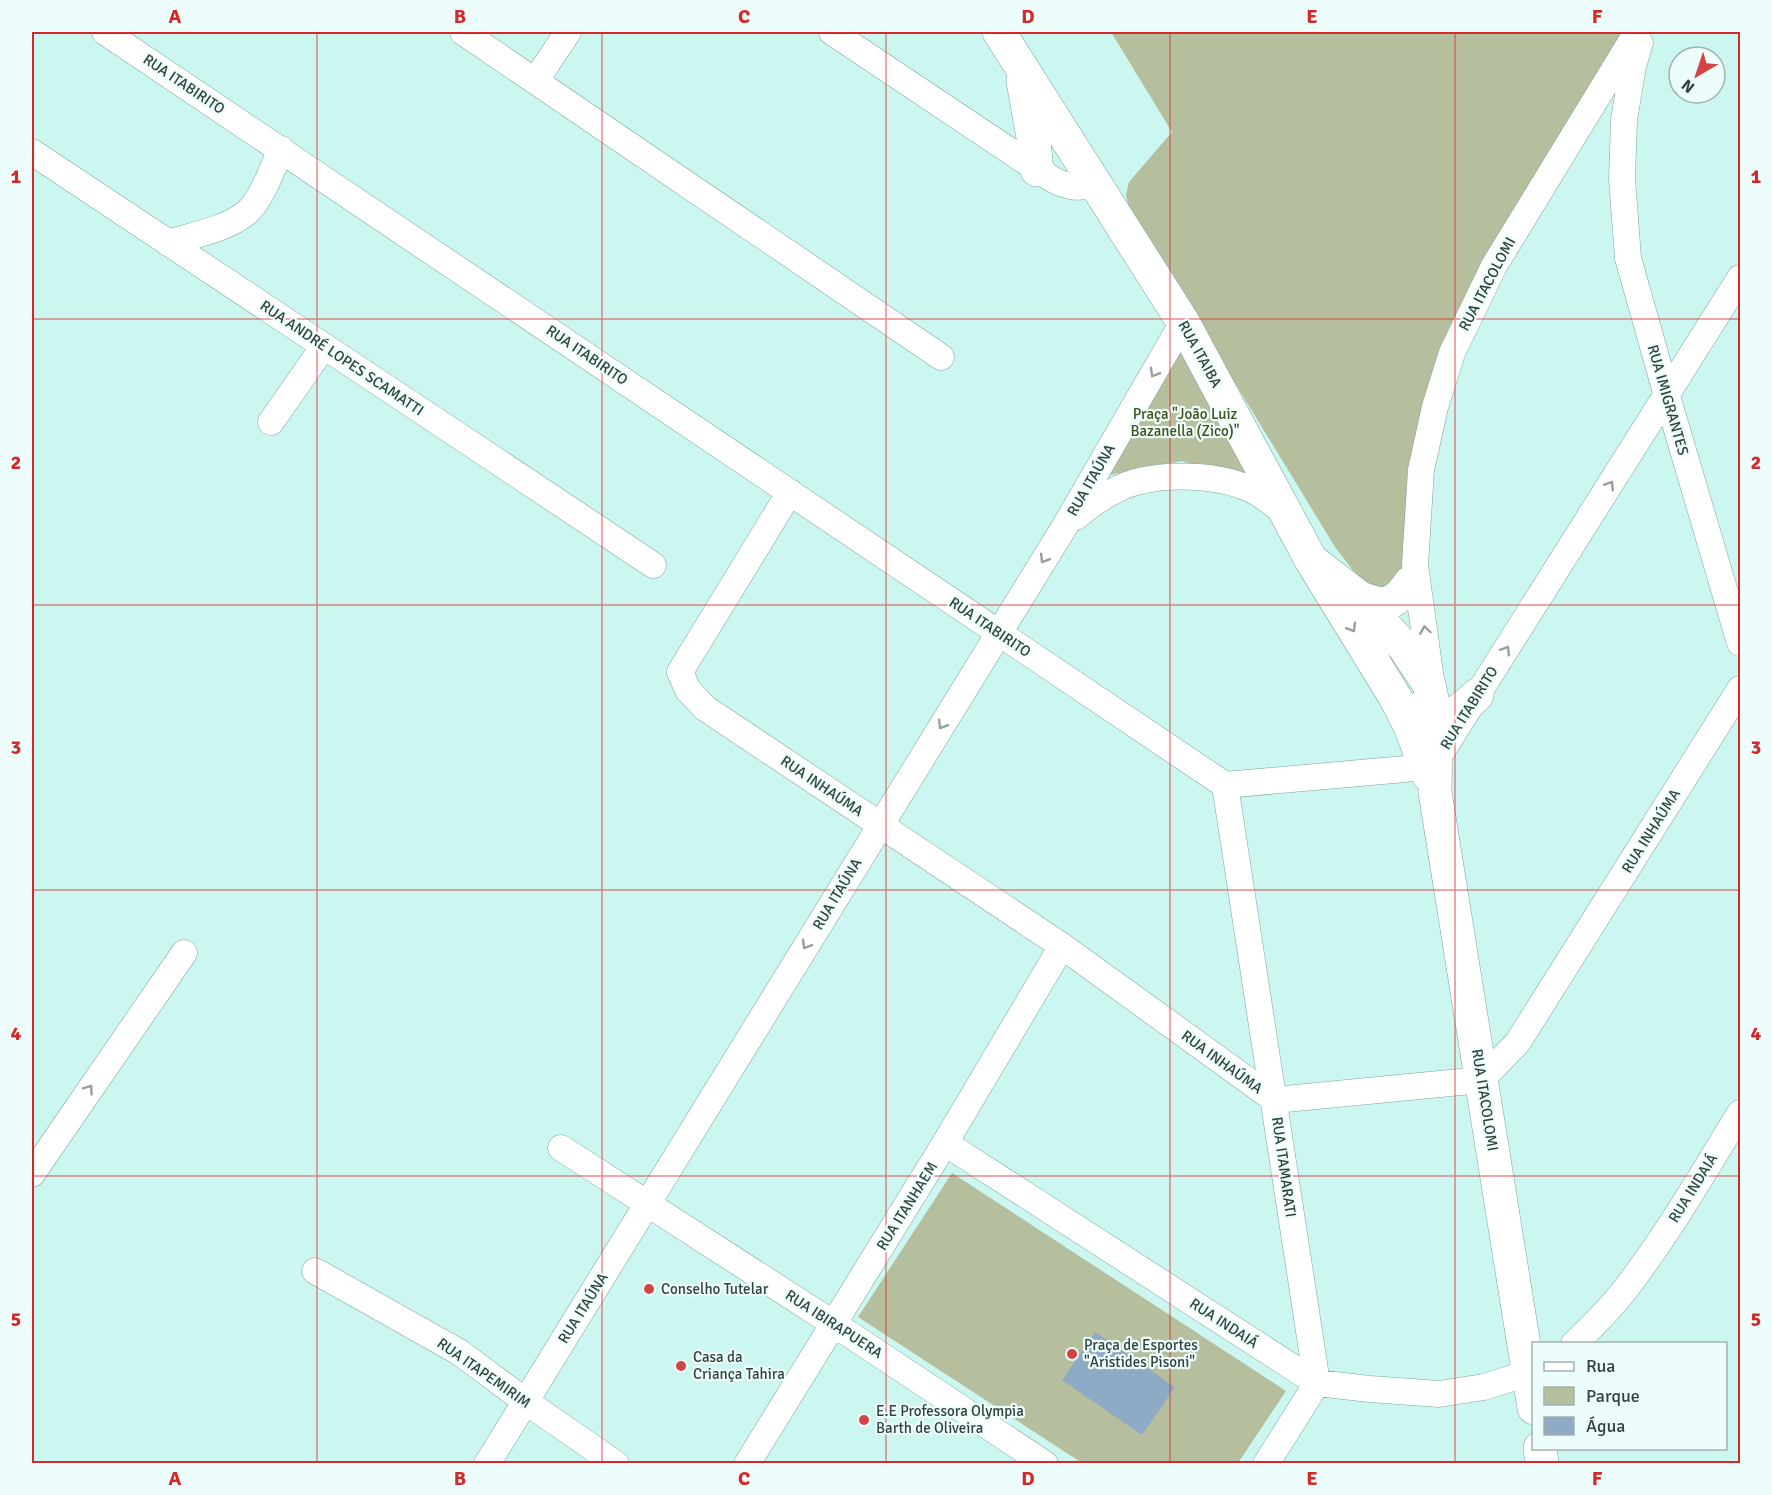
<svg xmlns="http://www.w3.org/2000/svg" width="1772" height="1495" font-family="Signika,sans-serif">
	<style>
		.green { fill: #b5bf9e }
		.water { fill: #8faac5 }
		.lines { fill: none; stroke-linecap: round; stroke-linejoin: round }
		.minor-casing { stroke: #7da59f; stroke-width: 27 }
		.major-casing { stroke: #7da59f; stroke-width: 34 }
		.minor { stroke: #fff; stroke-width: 26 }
		.major { stroke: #fff; stroke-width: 33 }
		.oneway { stroke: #98a09e }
		.grid { fill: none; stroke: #d62828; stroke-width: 1.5; stroke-opacity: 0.55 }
		.poi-dot { fill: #d34443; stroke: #edfdfb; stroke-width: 2 }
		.labels { text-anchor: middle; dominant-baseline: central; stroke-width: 4.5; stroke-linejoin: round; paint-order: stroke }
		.street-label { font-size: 15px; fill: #30413e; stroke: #edfdfb }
		.park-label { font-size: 15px; fill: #445019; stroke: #edfdfb }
		.poi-label { font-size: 15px; fill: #30413e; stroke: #edfdfb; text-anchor: start }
		.neatline { fill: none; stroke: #d62828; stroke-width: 2 }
		.grid-label { font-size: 20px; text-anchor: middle; font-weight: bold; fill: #d62828 }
	</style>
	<rect width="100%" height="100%" fill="#ccf6f0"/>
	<path class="green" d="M1111,32h513l-141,228 -44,90 -16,53 -14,65 -5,93 -5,14 -14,18 -20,-7 -30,-39 -206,-338 -3,-14 3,-13 43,-50z
		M1185,344l81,144 -84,-27 -72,14z
		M952,1173l334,218 -48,72h-156l-224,-146z"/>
	<path class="water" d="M1095,1332l80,55 -33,48 -80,-55z"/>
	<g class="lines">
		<defs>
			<path id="minor" d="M105,32l1120,753 180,-16 20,-4 12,-6 303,-481
				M463,32l478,325
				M832,32l220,147c16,9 27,9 44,6
				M1640,43l-7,23 -9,54 -2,59 6,79 39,138 73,247
				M536,80l32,-48
				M32,152l621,413
				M168,243c25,-8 56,-13 77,-29 16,-12 28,-47 36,-65
				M271,422l53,-76
				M790,492l-110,180 8,18 17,18 357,238 213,154 206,-20 37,-38 222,-353
				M1076,517c18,-15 40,-31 64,-36 33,-8 83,-6 114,10 10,5 20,14 30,21
				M1432,687l-17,-122 6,-95 14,-63 17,-54 42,-87 143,-234
				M1225,785l92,598 -51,81
				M945,1143l372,240 53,6 69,5 45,-7 50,-16
				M561,1148l273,176 211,140
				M32,1174l152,-221
				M315,1271l144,81 66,49 91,63
				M1574,1344c20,-19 40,-39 56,-61 41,-54 75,-113 110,-170
				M487,1464l578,-938 118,-204
				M747,1464l198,-321 117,-197"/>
			<path id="major" d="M999,32l184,290 128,238 84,137 14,27 20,52
				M1023,81l11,62 3,27
				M1311,560l48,37 45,50 25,37 7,34 -1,74 99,616
				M1359,597c25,11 35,9 51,-14
				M1418,709c25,18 40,4 59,-14
				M1540,1448l2,16"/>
		</defs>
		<use href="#minor" class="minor-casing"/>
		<use href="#major" class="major-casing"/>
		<use href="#minor" class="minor"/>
		<use href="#major" class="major"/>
	</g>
	<defs><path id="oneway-chevron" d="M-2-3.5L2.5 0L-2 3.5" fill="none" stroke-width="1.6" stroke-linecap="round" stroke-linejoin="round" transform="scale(1.5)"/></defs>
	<g class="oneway">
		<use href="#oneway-chevron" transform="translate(1154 373) rotate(120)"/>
		<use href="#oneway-chevron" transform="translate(1610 485) rotate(-58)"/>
		<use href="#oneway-chevron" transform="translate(1044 559) rotate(122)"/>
		<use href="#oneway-chevron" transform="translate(1352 628) rotate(59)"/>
		<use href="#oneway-chevron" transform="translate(1425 630) rotate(-98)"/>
		<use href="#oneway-chevron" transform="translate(1506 650) rotate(-58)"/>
		<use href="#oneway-chevron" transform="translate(942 725) rotate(122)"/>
		<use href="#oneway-chevron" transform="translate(806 945) rotate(121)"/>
		<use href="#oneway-chevron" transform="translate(89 1089) rotate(-55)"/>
	</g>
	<path class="grid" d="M317,32v1432M602,32v1432M886,32v1432M1170,32v1432M1455,32v1432M32,319h1708M32,605h1708M32,890h1708M32,1176h1708"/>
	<g class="poi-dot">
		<circle cx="649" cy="1289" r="6"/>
		<circle cx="1072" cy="1354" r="6"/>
		<circle cx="681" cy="1366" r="6"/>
		<circle cx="864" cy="1420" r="6"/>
	</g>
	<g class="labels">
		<g class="street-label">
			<text transform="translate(184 84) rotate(34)">RUA ITABIRITO</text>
			<text transform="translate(1487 284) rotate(-62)">RUA ITACOLOMI</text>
			<text transform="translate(1200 354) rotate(61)">RUA ITAIBA</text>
			<text transform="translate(587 355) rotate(34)">RUA ITABIRITO</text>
			<text transform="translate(342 358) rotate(34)">RUA ANDRÉ LOPES SCAMATTI</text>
			<text transform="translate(1668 400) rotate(74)">RUA IMIGRANTES</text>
			<text transform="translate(1091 480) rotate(-60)">RUA ITAÚNA</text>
			<text transform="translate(990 627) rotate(34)">RUA ITABIRITO</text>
			<text transform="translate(1469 708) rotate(-58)">RUA ITABIRITO</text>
			<text transform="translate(822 786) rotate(34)">RUA INHAÚMA</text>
			<text transform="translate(1651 831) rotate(-58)">RUA INHAÚMA</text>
			<text transform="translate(837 894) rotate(-59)">RUA ITAÚNA</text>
			<text transform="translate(1222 1062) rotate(36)">RUA INHAÚMA</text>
			<text transform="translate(1485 1100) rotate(81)">RUA ITACOLOMI</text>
			<text transform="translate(1284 1167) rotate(82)">RUA ITAMARATI</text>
			<text transform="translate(1693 1188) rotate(-58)">RUA INDAIÁ</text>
			<text transform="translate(907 1206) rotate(-58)">RUA ITANHAEM</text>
			<text transform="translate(583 1308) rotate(-58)">RUA ITAÚNA</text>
			<text transform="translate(1224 1323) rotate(33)">RUA INDAIÁ</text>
			<text transform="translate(834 1324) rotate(33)">RUA IBIRAPUERA</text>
			<text transform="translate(484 1373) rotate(35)">RUA ITAPEMIRIM</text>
		</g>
		<g class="park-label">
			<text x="1185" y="414">Praça "João Luiz<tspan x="1185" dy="17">Bazanella (Zico)"</tspan></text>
		</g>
		<g class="poi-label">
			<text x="661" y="1289">Conselho Tutelar</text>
			<text x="1084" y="1345">Praça de Esportes<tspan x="1084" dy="17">"Aristides Pisoni"</tspan></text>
			<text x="693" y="1357">Casa da<tspan x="693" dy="17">Criança Tahira</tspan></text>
			<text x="876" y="1411">E.E Professora Olympia<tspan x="876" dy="17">Barth de Oliveira</tspan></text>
		</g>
	</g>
	<rect width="1772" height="1495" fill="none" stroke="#edfdfb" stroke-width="66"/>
	<rect x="1532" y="1342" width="195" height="108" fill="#edfdfb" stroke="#a1b2af" stroke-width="1.5"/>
	<rect x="1544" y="1362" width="30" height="9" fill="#ffffff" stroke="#a1b2af" stroke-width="1.5"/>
	<text x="1586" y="1372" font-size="18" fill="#30413e">Rua</text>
	<rect x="1544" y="1387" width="30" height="18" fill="#b5bf9e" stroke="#a1b2af" stroke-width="1.5"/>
	<text x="1586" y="1402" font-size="18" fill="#30413e">Parque</text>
	<rect x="1544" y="1417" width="30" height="18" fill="#8faac5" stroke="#a1b2af" stroke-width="1.5"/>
	<text x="1586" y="1432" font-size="18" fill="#30413e">Água</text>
	<g transform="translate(1697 75) rotate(219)"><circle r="28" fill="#edfdfb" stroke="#a1b2af" stroke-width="1.5"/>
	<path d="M0-4.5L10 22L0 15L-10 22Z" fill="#d34443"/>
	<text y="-9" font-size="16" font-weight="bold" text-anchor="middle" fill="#30413e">N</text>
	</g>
	<rect x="33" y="33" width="1706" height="1429" class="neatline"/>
	<g class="grid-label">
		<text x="175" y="23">A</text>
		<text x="460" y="23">B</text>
		<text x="744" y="23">C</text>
		<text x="1028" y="23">D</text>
		<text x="1312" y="23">E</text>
		<text x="1597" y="23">F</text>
		<text x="16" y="183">1</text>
		<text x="1756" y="183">1</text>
		<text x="16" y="469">2</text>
		<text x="1756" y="469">2</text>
		<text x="16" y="754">3</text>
		<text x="1756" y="754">3</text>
		<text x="16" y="1040">4</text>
		<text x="1756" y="1040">4</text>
		<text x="16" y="1326">5</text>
		<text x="1756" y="1326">5</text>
		<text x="175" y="1485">A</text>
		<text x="460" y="1485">B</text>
		<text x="744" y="1485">C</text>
		<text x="1028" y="1485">D</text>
		<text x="1312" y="1485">E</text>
		<text x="1597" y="1485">F</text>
	</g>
</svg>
